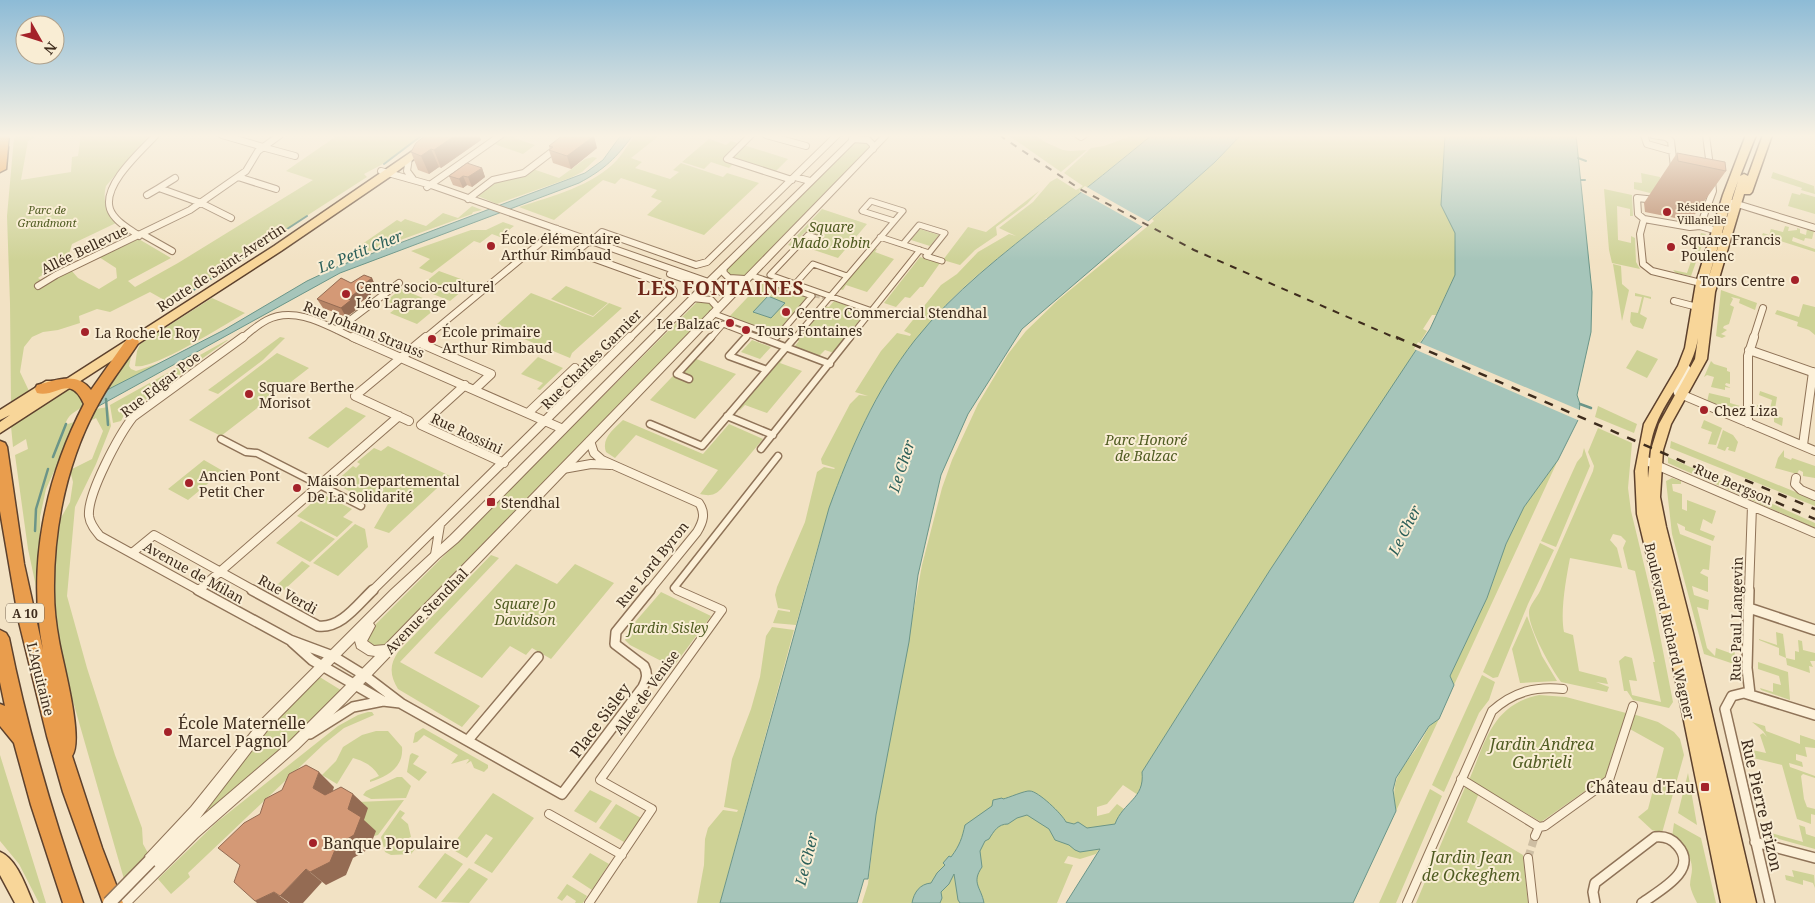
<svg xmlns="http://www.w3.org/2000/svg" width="1815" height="903" font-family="'Noto Serif',serif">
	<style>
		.green { fill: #ced296 }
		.water { fill: #a6c5ba; stroke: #6b9588 }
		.pier { fill: #f2e2c4 }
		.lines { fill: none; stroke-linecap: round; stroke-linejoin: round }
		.stream-far1 { stroke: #6b9588; stroke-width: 2 }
		.stream { stroke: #6b9588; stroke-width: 2.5 }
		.pedestrian-tunnel-far1 { stroke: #cebea3; stroke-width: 5; stroke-dasharray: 5 2.5; stroke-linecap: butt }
		.pedestrian-tunnel { stroke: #cebea3; stroke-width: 8; stroke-dasharray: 8 4; stroke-linecap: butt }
		.pedestrian-far2-casing { stroke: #8f7358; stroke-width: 7 }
		.pedestrian-far1-casing { stroke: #8f7358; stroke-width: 9 }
		.pedestrian-casing { stroke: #8f7358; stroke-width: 10 }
		.minor-far2-casing { stroke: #8f7358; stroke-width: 8 }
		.minor-far1-casing { stroke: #8f7358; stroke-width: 10 }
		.minor-casing { stroke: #8f7358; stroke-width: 12 }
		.tertiary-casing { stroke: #8f7358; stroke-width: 2 }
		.primary-casing { stroke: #5d412d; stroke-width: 3 }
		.motorway-casing { stroke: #5d412d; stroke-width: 3 }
		.pedestrian-far2 { stroke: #fcf0d8; stroke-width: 5 }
		.pedestrian-far1 { stroke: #fcf0d8; stroke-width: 6 }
		.pedestrian { stroke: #fcf0d8; stroke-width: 8 }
		.minor-far2 { stroke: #fcf0d8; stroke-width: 6 }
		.minor-far1 { stroke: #fcf0d8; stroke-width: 8 }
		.minor { stroke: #fcf0d8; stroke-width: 9 }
		.tertiary { fill: #fcf0d8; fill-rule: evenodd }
		.primary { fill: #f8d699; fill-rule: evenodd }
		.motorway { fill: #e99d4d; fill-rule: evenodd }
		.rail-far1 { stroke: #3e2c1d; stroke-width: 2; stroke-dasharray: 7 7; stroke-linecap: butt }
		.rail { stroke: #3e2c1d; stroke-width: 2.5; stroke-dasharray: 9 9; stroke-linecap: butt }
		.tertiary-bridge-casing { stroke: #8f7358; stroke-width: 15; stroke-linecap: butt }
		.motorway-bridge-casing { stroke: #5d412d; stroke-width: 14; stroke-linecap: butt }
		.tertiary-bridge { stroke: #fcf0d8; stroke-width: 12 }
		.motorway-bridge { stroke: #e99d4d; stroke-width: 12 }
		.wall { fill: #b68465 }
		.shaded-wall { fill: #946b53 }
		.building { fill: #d49976; stroke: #946b53 }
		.poi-dot { fill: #a42229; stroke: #f9edd4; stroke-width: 2 }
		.labels { text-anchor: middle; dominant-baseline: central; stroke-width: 4; stroke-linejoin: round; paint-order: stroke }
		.far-poi-label { font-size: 11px; fill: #3e2c1d; stroke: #f9edd4; text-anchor: start }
		.far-park-label { font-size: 11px; font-style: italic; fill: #505c22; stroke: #f9edd4 }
		.shield { fill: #f9edd4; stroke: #766654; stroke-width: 1 }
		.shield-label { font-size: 12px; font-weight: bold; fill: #3e2c1d }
		.park-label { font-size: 14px; font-style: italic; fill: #505c22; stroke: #f9edd4 }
		.poi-label { font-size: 14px; fill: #3e2c1d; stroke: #f9edd4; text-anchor: start }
		.street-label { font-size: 14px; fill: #3e2c1d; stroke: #f9edd4 }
		.water-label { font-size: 15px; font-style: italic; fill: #2b5f59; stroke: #f9edd4 }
		.near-street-label { font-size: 16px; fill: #3e2c1d; stroke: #f9edd4 }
		.near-poi-label { font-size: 16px; fill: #3e2c1d; stroke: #f9edd4; text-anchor: start }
		.near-park-label { font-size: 16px; font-style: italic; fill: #505c22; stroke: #f9edd4 }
		.district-label { font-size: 19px; font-weight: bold; letter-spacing: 1px; fill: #6e2719; stroke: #f9edd4 }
	</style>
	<rect width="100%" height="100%" fill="#f2e2c4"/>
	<path class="green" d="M23,135l12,2 -7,4 -7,39 50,-8 1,-15 6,-1 3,-21h68l-43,51c-4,15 1,25 10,37l-44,21 -4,13 -30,21 8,5 25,-13 7,8 21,11 18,-11 -1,-10 -17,-11 38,-19 34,20 -43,23 7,6 43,-24 135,-83 -27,-9 52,-36h84l-41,30 -17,9 3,3 -194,125 2,1 -2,2 -23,-13 -40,20 -13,-3 -18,7 1,7 -22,7 -15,2 -11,5 -8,10 -4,25 9,19 -18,13 -1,-101 -3,-87 7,-78z
		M507,135h12l-5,3 21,7 -12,9 -29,-10z
		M635,135h25l-29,23 11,4 -7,6 35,11 9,-7 -6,-2 8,-7 42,14 4,-4 32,10 -55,52 -57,-20 15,-14 -11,-4 6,-7 -36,-12 -6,6 -12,-4 -49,40 -35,-13c33,-11 74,-21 98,-47 7,-8 12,-17 18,-25z
		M1008,135h27l10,7 18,8 7,1 17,-1 -26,22z
		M1134,135l9,3 -5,-3h14l-103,83h-4l2,1c-40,32 -81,62 -114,100 -80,90 -106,193 -137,306l-23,-2 5,-13 12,2v-2l-12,-2 -3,-13 2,-8 28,-65 12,-50 7,-5 10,2 1,-1 -13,-4 -1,-5 29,-55 9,-9 9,1 -13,-4 26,-41 16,-18 13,3 1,-2 -7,-3 37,-46 16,-11 21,-22 31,-18 7,2 -17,-8 34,-26 17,-20 7,-4 19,12 7,-4 -19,-13 27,-25 13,-2z
		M1241,135h204l-4,70 14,28v42l-19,40h-4l-9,14 4,2 -32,53 -125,186 -128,202 1,10 -5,13 -15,-10 -16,19 -10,3v9l12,-3 8,-9 7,5 -28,45 -16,5 -12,-3 -4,7 9,2 -16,38h-195l6,-19 8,-69 46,-250 20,-77 10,-28 26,-56 30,-50 18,-23 32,-31 96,-79 -2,-2 63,-57z
		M709,139l17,6 5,-4 57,18 -17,17 -38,-12 -4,4 -18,-6 -7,7 -22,-7z
		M854,142h14l3,5 -127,130 -16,-2 -2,-4z
		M593,157l4,1 -15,14 -12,6 -73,26 -19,-8 20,-15 35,-12 26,9 26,-19z
		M1773,172l41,14 1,8 -14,-4 1,-2 -31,-10z
		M1641,173l19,4 2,19 -28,-7v-7l8,1z
		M1604,189l28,6 1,21h-3v-7l-13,-3 1,34 13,3v-7l4,2 1,24 4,7 -28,-6 -3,-13z
		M1039,191l-12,13 -31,23 1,8 -22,15 -15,15 -17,-5 25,-33 18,5z
		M1792,193l8,2 1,-2 14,4v17l-27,-8z
		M472,206l10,4 -9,2 -1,2 -135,49 5,-5 55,-38 4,2 4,-3 21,7 17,-13 15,5z
		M822,209l45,15 -29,34 -39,-13 11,-11 -5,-2 -14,14 -3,-1z
		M503,222l11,4 -14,11 -8,-3 -12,9 -6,-2 -42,32 -13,-5 11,-9 -19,-8 60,-21h15z
		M1785,226l4,1 -1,4 9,-1v-2l3,1v4l6,2 1,-6 7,2 -2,8 -7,-1 -1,3 -11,-4 -1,4 23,8v3l-53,-17 1,-2 6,2 2,-6 12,3z
		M920,229l19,6 -9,11 -19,-6z
		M1701,233l5,1 -15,42 -15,-3 -3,-3 14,3z
		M874,248l3,1 -2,3 19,7 -27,33 -21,-7 -3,5 -4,-1z
		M920,257l20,6 -17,24h-3l-10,11 -5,-1 -9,10 -12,-4z
		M1613,264l8,2 1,18 7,6 -7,31z
		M439,271l33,12 -22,18 -32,-13z
		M763,281l47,17 -33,36 -48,-17z
		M566,286l42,17 -15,13 -42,-17z
		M401,289l39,16 -23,19 -27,-11 9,-7 -13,-5z
		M1721,290l36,13 -2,7 -16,-7 1,-4 -9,-2 2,2 -3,6 4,2 -5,17 -5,2 -1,2 4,2 -6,4 5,2 -4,2 -6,-2z
		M531,293l62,24 16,-14 13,5 -50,45 -2,5 -58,-24 2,-3 -17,-7z
		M1635,293l16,4v2l-7,-2 -4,17 7,4 -4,11 -10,-3 -3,-4 1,-10 7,1 4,-16 -7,-1z
		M212,298l33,15c-19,11 -93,58 -110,53l2,-15 3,-7z
		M699,300l9,1 7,8 -325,335 -12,5 -12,-8 2,-9z
		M834,301l24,8 -6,8 8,3 -26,33 -9,-3 -6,6 -25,-9 5,-6 -3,-1 28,-34 5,1z
		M1803,304l12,3v28l-6,-5 -12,-4 1,-4 -23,-8 2,-4 22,7z
		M280,337l5,1 -22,22 -45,34 -10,-4z
		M227,340h1l-104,75 -3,6 -8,2 -3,-18z
		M752,340l19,7 -11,12 -19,-7z
		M1637,350l21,9 -11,19 -21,-10z
		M132,353l-3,13 2,3 5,2 32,-11 -63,31z
		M277,353l32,15 -88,68 -32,-16z
		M538,357l25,11 -23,22 -3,-1 6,-6 -22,-9z
		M691,357l45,17 -41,45 -45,-19z
		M780,358l3,1 -3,4 22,8 -35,42 -22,-8 -5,5 -4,-2z
		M1711,361l3,3 13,4v3l3,1v12l-4,-1 -1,2 6,3 -6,-1v3l-14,-3 3,-10 -7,-2 -3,2z
		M70,387c8,5 12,9 13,19 -9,7 -15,8 -18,19l12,-4 -31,68 -6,28 1,76 -3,3 -10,-47 -13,-94 13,-6 -2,-10 -13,8 -2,-21z
		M1760,391l17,6 -3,18 9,3 -1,8 -8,-4v-7l-17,-6v-4l13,4 2,-9 -13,-5z
		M1709,393l21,5v5l10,3v4l-18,-6 -1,4 -14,-6z
		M1598,406l39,18 -3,9 -39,-16z
		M108,407l3,19 -15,38 -21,43 -8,89 20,72 28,87 27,73 1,16 6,11 -25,24 -58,-202 -10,-55 -2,-20v-46l4,-33 12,-21 3,-20 -3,-12 22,-11 11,-28 -7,-13 -6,3 6,-12z
		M346,407l20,9 -38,32 -20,-10z
		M623,420l80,34 26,-30 34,15 -42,50c-7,7 -12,7 -21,5l18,-24 -82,-35 -21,23 -9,-6c-5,-14 8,-23 17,-32z
		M1704,420l18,8 -6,17 -8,-1 4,-12 -11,-4z
		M1598,428l34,15 -4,45 3,23 24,99 18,92 -4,6 -36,-8 -6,-9h-3l-5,-30 6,-5 7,2 5,23 -8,-1 3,15 29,7 -8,-40h2l-20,-91 -7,-2 -5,-21 3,-7 -5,-5 -8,-2 -3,6 7,8 5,20 -52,-10c-4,21 -10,54 -6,74l9,3 6,36 27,7 2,6 -12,-2 13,5 -2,5 -46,-10c-10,-14 -33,-54 -32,-70 0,-6 8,-15 11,-21l53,-120 1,-5 -6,-14z
		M1723,430l10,5 5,7 -3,10 -7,-2 1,-3h-2l-2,4 -8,-3z
		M1671,441l144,59v6l-145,-58z
		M388,446l62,30 -61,57 -15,-5 14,-24 -19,-10 -5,5 -30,-16 19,-17 3,2 4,-4 -3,-2 17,-14 7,3z
		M1584,448l6,18 -34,81 -15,-6 36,-79 5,-6z
		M1784,450v7l7,3 1,-2 23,8v12l-12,-2v-4l-4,-2 -2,4 -22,-6 3,-10z
		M1668,457l147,66v5l-147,-65z
		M204,460l19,11 -35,29 -20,-11z
		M1558,460l-104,225 -4,-9 37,-78 19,-54 18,-37z
		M1672,478l9,3v3h-9l1,7 9,3v15l5,2v-11l29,11 -4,13 -9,-5 -3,11 15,6 -2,5 -28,-11v-3l-8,-4 3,11 31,12 -2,24 -6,-1 -3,4 8,4v15l-16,-6 2,9 15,5 -1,10 -11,-3 10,41 8,8 1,-8 14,5 1,-3 4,1 -1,13 -30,-10 -32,-120 -6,-53z
		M322,494l30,15 -9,8 10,5 -16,15 -40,-21z
		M301,521l34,18 -25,23 -34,-19z
		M355,524l10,5 3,18 -30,29 -25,-13z
		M1540,543l14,7 -26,54 -30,73 -5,1 -10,-6z
		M491,555l8,3 -99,104 80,44 -18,21 -64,-38c-8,-13 -9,-24 0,-37z
		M302,561l8,5 -26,24 -8,-4z
		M516,564l41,20 18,-20 39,19 -63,76 -19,-11 -6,7 -16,-9 -28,32 -48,-25z
		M661,592l50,24 -38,51 -43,-22 -5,-5 4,-11z
		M1527,616l15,40 15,25 -37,2 -8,-34z
		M772,627l22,3 -74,273h-23l7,-38 1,-26 3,-11 15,-18 14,2 1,-2 -14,-3 8,-48 19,-50 9,-32 6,-41z
		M1776,632l7,2 3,24 9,2v-9l4,1 -1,-12 4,1 1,9 12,3v8h-5l3,6 -4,-1 1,7 -23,-8 -1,-7 -7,-3v-7l-20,-8v-1l18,6z
		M1758,662l30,10 2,28 -29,-10 -1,-2 13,4v-9l8,2 -2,-9 -21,-7z
		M1482,675l13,7 -6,18 -10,13 -35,79 -12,-7z
		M318,676l26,16 -19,19 -115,99 -3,-2 52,-71z
		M1539,695l27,2 60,16 -21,64 -64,45 -72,-42c17,-39 23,-75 70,-85z
		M368,712h4l2,3 -30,13 -20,16 -136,129 2,4 -19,17 -13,-15 59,-57 121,-96 20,-11z
		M1633,714l25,8 16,10 6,7 4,16 -22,78 -10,-3 -14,-13 10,-8 16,-61 -36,-20z
		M1439,719l-43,92c-7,-34 7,-42 24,-68 6,-9 8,-20 19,-24z
		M1752,722l13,4 1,5 34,13v-9l15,5v8l-10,-1 2,10 -11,-3v6l6,2 1,5 -14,-4 1,4 25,9v2l-12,-4 -2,2 3,23 3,8 8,2v6l-4,-1v10l-14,-5 -15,-54 -37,-9 -2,-8 23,5 -6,-18 3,-2 4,4 -4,-6z
		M423,728l65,37v3l-4,4 -10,-4 -3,-7 -5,3 3,-4 -1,-1 -17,5 7,-9 -34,-20 -7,7 -4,1 2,-10z
		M376,731h12l14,16c2,20 -15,30 -32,35v-2l9,-4c-6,-10 -15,-15 -26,-18l-16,26 -15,-9 14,-14 7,-14 19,-12z
		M412,753l7,3 -6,8 14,8 -8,9 -12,-9 3,-17z
		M0,755l46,148h-7l-20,-39 -19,-23z
		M1688,773l9,52 -19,-12z
		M397,777h5l9,9 -5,12 -35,1 -8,-4 3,-4z
		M1466,785l13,8 -12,29 56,33 5,48h-112z
		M1430,789l12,7 -46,107h-17z
		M590,790l22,11 -16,22 -22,-12z
		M493,793l41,25 -42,55 -18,-10 19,-25 -7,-4 -19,24 -17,-10z
		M404,800l-26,35 -4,1 -11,-13 -5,-21z
		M616,804l25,14 -17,24 -25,-14z
		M400,810l5,3 -4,5 7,6 3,13 -5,2 4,4 11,-1 -10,12 -20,1 -6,-3 -4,-15z
		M1674,823l27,15 15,65h-19c-3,-6 -6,-12 -7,-18 0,-6 2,-11 2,-16 0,-14 -10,-23 -20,-32z
		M1799,825l6,2 1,7 9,3v12l-50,-14 -1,-4 39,11z
		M445,853l18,11 -27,35 -18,-12z
		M590,853l19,11 -17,26 -20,-13z
		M469,868l19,11 -19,24 -28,-1z
		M1792,870l22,5 1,13 -2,-5 -10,-3v5l-17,-5 -1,-5 9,2z
		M567,884l20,12 -4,7h-8l1,-2 -9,-6 -5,6 -5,-3z"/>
	<path class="water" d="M621,135h12c-17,23 -28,34 -54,48l-239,90 -243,134 8,-16 119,-61 83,-49 32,-15 246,-93 18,-13z
		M1152,135h89l-26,27 -47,42 -146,125 -54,85 -27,61 -23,100 -9,67 -33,173 -8,64h-4l-7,24h-137l109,-395c22,-60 46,-117 86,-168 39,-49 88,-86 137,-125 34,-26 67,-53 100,-80z
		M1445,135h131l16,157 -1,40 -14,63 3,9 -2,16 -20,40 -34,47 -18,37 -19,54 -37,78 4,9 -15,34 -10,7 -33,52 -3,12 3,21 -43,92h-287l34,-54 -20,3 -5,-2 -6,-5 -14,-5 -6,-11 -22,-14 -10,3 -9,6c-10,0 -14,7 -19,15l-4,2 -5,10 2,16c-11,16 -1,20 2,36h-24l-2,-3 -4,-26 -5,10 -8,8 1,6 -2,5h-28c2,-11 8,-19 19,-20l6,-10 8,-8 -2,-2 6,-7 2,1c9,-12 11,-19 14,-32l27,-19 1,-6 9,-2 1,1c5,-1 23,-9 27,-8 8,0 32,23 36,31l8,2 4,-2 9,6 28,-4c8,-22 30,-25 27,-52l128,-202 160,-241 25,-54v-42l-14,-28z
		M768,296l17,7 -14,15 -18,-6z"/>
	<path class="pier" d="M1085,186l44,25 22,12 -6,5 -66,-37z
		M1418,342l164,69 -2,10 -166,-72z"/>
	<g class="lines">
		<path class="stream-far1" d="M1578,158l8,3
			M384,164l37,-28
			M1581,180h4
			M180,299l127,-83"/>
		<path class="stream" d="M106,399l2,26
			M1580,404l11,4
			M53,457l13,-33
			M35,531l1,-22 12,-40"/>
		<path class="pedestrian-tunnel-far1" d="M815,295l18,4"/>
		<path class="pedestrian-tunnel" d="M1528,858l7,-22"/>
		<defs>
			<path id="pedestrian-far2" d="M880,237l49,16 -3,3 16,5
				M820,239l-12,-4 -38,40 102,36
				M903,244l16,-19 26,8 -16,20
				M795,284l18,-20 34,12
				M712,313l65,24 35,-41 -62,-21
				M710,339l13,-15 39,15
				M745,339l4,-5
				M794,339l109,-128 -32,-10 -9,10 32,10
				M849,339l71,-89"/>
			<path id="pedestrian-far1" d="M746,337l-17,19 38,14
				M759,337l71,27
				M689,379l-12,-5 34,-37
				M727,416l46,19
				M650,424l52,22 93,-109
				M221,439l25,13 11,1 104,53
				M761,449l89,-112
				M680,591l-6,-3 104,-132"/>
			<path id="pedestrian" d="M1461,779l78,48 6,-1 64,-46 24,-74
				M549,814l73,41
				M1535,836l4,-9
				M1528,858l5,45
				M589,903l63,-94 -52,-29 122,-170 -45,-20
				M1407,903l85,-192c21,-19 43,-25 71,-22"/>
			<path id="minor-far2" d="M222,135l41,12
				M751,135l-24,24 65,21
				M766,135l40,11
				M1078,135l3,2 3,-2
				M1644,135l3,9 25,7
				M1653,135l13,2 5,4 3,26
				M1706,135l4,32
				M852,139l16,1 5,5v4
				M262,147l33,9
				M409,158l-2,13 6,8
				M381,171l50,14 303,106
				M238,177l38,12
				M795,177l15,4
				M427,187l74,-52
				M159,188l16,-10
				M147,195l12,-7 42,15 30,15
				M468,199l25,-19 31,-7 50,-38
				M1725,203h9l81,25
				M1644,219l-6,-5 -1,-16 19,2
				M1644,219l-4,15 3,30 9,7 53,13
				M1644,219l46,8 10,-1 14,4 7,6 2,10
				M1700,226l13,-35 -1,-10
				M142,234l30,17
				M139,236c-9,-7 -25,-15 -29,-27 -8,-24 31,-58 46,-74
				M591,242l11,-10 94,33 11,-3 130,-127
				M586,244l-10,8 94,34 4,5 -1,4 -44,44
				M723,268l1,5 5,5 16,1
				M670,274l60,21
				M38,286l18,-11 134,-65 56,-39 12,-20 22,-16
				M692,298l19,2 7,8
				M1674,301l27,7
				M337,330l62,-47
				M241,339c8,-6 16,-14 26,-19 29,-15 62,7 89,19
				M424,339l133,-110
				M1753,339l10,-31"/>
			<path id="minor-far1" d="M353,337l210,92
				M420,343l71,31 -16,15
				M1749,350l66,23
				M1684,366l4,5 -11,19 1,3 137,58
				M465,385l-44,40 83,38
				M528,413l47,-45
				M409,421l-54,-25 71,-59
				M1748,423v-67l6,-19
				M590,441l4,12 8,7 97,43c7,10 4,19 -2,29l-48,59
				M1803,445l10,-73
				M1642,459l173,74
				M563,469l28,-5 19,1
				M1796,478l-1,6 6,6 14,6
				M132,553l22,-18 101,56
				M435,555l5,-30
				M199,590l200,-174
				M200,591l-100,-55c-5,-6 -10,-12 -11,-20 -2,-22 30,-81 44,-99l110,-80
				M372,591l258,-254
				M1749,591l3,-85"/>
			<path id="minor" d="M198,590l92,50 43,16 31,19 38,29 160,90 81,-107c4,-8 5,-13 1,-21l-29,-22 1,-12 34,-42
				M252,590l66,36c23,3 40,-22 55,-36
				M1749,590l-2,78 3,26
				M1749,608l66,22
				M292,642l20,18 71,41 17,2
				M310,734l43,-27 30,-6
				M468,740l70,-83
				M1755,842l60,16
				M1595,903l-2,-11 2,-9 60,-46c8,-1 16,1 22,8 23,25 -17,45 -35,58
				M1770,903l-45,-194 7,-13 12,-3 71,22"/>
			<path id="tertiary" d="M854,135h8l-150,149 -254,258 -19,16 -66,65 2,3 -8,15 7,5 11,-1 497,-510h8l-544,567 -48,47 -100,88 -66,66h-17l2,-5 31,-31 -3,-1 -2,-5 2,-5 46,-49 70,-87 130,-130 59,-54 256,-256zM355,641l2,7 11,7 7,1 -85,85 -90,77 69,-90z"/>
			<path id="primary" d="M436,135h10l-55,41 -110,75 -281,182v-11l10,-7 -10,5v-10l46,-29h8l2,3 -2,3 220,-141z
				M1746,135h10l-16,41 4,-2 4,2 15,-41h9l-20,57 -2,2h-6l-29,98 -8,67 -36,65 -8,26 -3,47 6,30 27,106 63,270h-35l-52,-256 -32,-133 -2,-43 9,-47 34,-58 7,-18 11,-65 27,-88zM1738,181l-33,109 28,-95zM1698,338l-3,21 -36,65 -8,26 -3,28c-1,-17 2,-38 8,-53 12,-31 37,-54 42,-87z
				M0,852c17,7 26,35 33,51h-18l-15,-28z"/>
			<path id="motorway" d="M0,144l6,1 2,2 -2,22 -6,3z
				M132,337l5,2 2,3c-12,19 -27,37 -38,57 -33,57 -48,127 -47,193 0,16 2,33 5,49 4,23 25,98 13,115l30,92 21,55h-20l-40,-111 -16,-56 -28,-114 -19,-111v-70l5,2 2,4 17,117 19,86c-16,-84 2,-171 41,-246 -14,-31 -27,-6 -47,-11l-2,-4 2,-4c19,-5 40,-14 54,5l36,-51z
				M0,630l6,3 3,5c18,90 44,178 74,265h-20l-32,-98 -17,-62 -14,-17v-22l5,2 -5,-24z"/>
		</defs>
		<use href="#pedestrian-far2" class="pedestrian-far2-casing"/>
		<use href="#pedestrian-far1" class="pedestrian-far1-casing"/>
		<use href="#pedestrian" class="pedestrian-casing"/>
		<use href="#minor-far2" class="minor-far2-casing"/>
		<use href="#minor-far1" class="minor-far1-casing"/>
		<use href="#minor" class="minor-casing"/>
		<use href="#tertiary" class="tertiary-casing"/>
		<use href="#primary" class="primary-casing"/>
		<use href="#motorway" class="motorway-casing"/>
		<use href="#pedestrian-far2" class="pedestrian-far2"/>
		<use href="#pedestrian-far1" class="pedestrian-far1"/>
		<use href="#pedestrian" class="pedestrian"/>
		<use href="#minor-far2" class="minor-far2"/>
		<use href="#minor-far1" class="minor-far1"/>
		<use href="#minor" class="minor"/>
		<use href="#tertiary" class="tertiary"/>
		<use href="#primary" class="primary"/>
		<use href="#motorway" class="motorway"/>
		<path class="rail-far1" d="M999,135l81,54 114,61 204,89"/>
		<path class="rail" d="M1396,337l419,182
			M1745,480l70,29"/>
		<defs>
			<path id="tertiary-bridge" d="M109,903l41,-42"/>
			<path id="motorway-bridge" d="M2,147l1,-10"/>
		</defs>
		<use href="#tertiary-bridge" class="tertiary-bridge-casing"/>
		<use href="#motorway-bridge" class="motorway-bridge-casing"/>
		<use href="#tertiary-bridge" class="tertiary-bridge"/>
		<use href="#motorway-bridge" class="motorway-bridge"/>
	</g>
	<path class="wall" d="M438,135h41l2,5 -40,28 -2,-1 -10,7 -11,-4 -7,-18z
		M549,146l48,2 -26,21 -18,-6 -4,-13h1z
		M1677,153l49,18 -36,50 -45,-9 -1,-9z
		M482,168l3,9 -13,10 -5,-2 -4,3 -10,-3 -4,-9z
		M372,278l4,10 -6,4 1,3 -17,12 2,3 -10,7 -23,-9 -6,-9 34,-16z"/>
	<path class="shaded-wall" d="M456,135h23l2,5 -40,28 -7,-18z
		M594,136l3,12 -26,21 -4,-13z
		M431,149l8,18 -10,7 -8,-18z
		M482,168l3,9 -13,10 -4,-10z
		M463,176l4,9 -4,3 -4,-9z
		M372,278l4,10 -6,4 1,3 -17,12 2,3 -10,7 -5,-9 7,-9 16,-15z
		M319,772l15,15 -5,16 -16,-15z
		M353,794l15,14 -4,12 12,11 -7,18 -16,9 -7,17 -20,10 -16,-13z
		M306,869l16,13 -19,21h-13l-10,-7z
		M274,892l15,11h-32l-2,-2z"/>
	<path class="building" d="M426,135h30l-22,15 -3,-1 -10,7 -10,-4 5,-9z
		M563,135h27l4,1 -27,20 -18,-6 4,-3 -4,-1z
		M1677,153l48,9 1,9 -48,-10z
		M467,163l15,5 -14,9 -5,-1 -4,3 -10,-3z
		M364,275l8,3 -8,6 2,1 -18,14 3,1 -10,8 -24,-9 24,-21 10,5z
		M306,765l13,7 -6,16 12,7 16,-8 12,7 -5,15 13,8 -7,18 -17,10 -7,17 -20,10 -4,-3 -26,27 -6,-4 -19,9 -21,-19 6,-17 -22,-17 26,-25 16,-9 5,-15 17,-9 7,-16z"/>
	<linearGradient id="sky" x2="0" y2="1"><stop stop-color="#8dbbd6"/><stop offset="0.52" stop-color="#f9f2e4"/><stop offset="1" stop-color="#f9f2e4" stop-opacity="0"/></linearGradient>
	<rect width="1815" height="261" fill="url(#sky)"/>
	<g class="poi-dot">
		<circle cx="1667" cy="212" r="5"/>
		<circle cx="491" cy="246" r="5"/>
		<circle cx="1671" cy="247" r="5"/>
		<circle cx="1795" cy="280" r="5"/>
		<circle cx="346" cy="294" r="5"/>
		<circle cx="786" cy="312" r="5"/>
		<circle cx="730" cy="323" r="5"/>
		<circle cx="746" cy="330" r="5"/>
		<circle cx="85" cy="332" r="5"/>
		<circle cx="432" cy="339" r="5"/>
		<circle cx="249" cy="394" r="5"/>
		<circle cx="1704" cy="410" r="5"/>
		<circle cx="189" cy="483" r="5"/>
		<circle cx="297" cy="488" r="5"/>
		<rect x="486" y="497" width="10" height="10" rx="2.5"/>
		<circle cx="168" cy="732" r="5"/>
		<rect x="1700" y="782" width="10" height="10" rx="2.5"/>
		<circle cx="313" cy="843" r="5"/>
	</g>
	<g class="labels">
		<g class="far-poi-label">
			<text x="1677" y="206">Résidence<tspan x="1677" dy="13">Villanelle</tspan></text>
		</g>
		<g class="far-park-label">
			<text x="47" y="209">Parc de<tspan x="47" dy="13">Grandmont</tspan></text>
		</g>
		<rect class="shield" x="6" y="603.5" width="38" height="19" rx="4"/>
		<g class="shield-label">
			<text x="25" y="613">A 10</text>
		</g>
		<g class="park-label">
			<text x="831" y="226">Square<tspan x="831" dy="16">Mado Robin</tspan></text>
			<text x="1146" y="439">Parc Honoré<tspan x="1146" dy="16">de Balzac</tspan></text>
			<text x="525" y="603">Square Jo<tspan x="525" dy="16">Davidson</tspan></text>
			<text x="668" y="627">Jardin Sisley</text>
		</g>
		<g class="poi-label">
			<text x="501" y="238">École élémentaire<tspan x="501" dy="16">Arthur Rimbaud</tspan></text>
			<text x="1681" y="239">Square Francis<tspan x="1681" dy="16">Poulenc</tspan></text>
			<text x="1785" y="280" text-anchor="end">Tours Centre</text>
			<text x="356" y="286">Centre socio-culturel<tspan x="356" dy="16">Léo Lagrange</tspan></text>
			<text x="796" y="312">Centre Commercial Stendhal</text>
			<text x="720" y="323" text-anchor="end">Le Balzac</text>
			<text x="756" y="330">Tours Fontaines</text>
			<text x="442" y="331">École primaire<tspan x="442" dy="16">Arthur Rimbaud</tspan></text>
			<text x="95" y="332">La Roche le Roy</text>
			<text x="259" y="386">Square Berthe<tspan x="259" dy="16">Morisot</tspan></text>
			<text x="1714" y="410">Chez Liza</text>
			<text x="199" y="475">Ancien Pont<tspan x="199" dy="16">Petit Cher</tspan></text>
			<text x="307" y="480">Maison Departemental<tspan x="307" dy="16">De La Solidarité</tspan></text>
			<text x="501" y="502">Stendhal</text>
		</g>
		<g class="street-label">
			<text transform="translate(84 249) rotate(-26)">Allée Bellevue</text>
			<text transform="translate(221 267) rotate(-33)">Route de Saint-Avertin</text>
			<text transform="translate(364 329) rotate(22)">Rue Johann Strauss</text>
			<text transform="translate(591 359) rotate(-45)">Rue Charles Garnier</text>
			<text transform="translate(160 384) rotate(-38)">Rue Edgar Poe</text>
			<text transform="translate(467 433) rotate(25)">Rue Rossini</text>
			<text transform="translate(1734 484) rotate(23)">Rue Bergson</text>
			<text transform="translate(652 564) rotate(-51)">Rue Lord Byron</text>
			<text transform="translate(194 572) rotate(29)">Avenue de Milan</text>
			<text transform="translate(288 594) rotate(29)">Rue Verdi</text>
			<text transform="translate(426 611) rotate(-46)">Avenue Stendhal</text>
			<text transform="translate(1736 619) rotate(-89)">Rue Paul Langevin</text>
			<text transform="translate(1670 631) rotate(77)">Boulevard Richard Wagner</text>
			<text transform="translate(41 679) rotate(76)">L'Aquitaine</text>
			<text transform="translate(646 692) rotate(-54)">Allée de Venise</text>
		</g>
		<g class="water-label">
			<text transform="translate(360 251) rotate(-22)">Le Petit Cher</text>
			<text transform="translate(901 466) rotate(-72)">Le Cher</text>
			<text transform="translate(1404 530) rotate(-63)">Le Cher</text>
			<text transform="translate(806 859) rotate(-76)">Le Cher</text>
		</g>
		<g class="near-street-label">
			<text transform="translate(600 720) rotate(-53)">Place Sisley</text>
			<text transform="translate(1762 805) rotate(77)">Rue Pierre Brizon</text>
		</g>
		<g class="near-poi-label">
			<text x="178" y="723">École Maternelle<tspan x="178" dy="18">Marcel Pagnol</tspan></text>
			<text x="1695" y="787" text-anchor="end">Château d'Eau</text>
			<text x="323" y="843">Banque Populaire</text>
		</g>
		<g class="near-park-label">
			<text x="1542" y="744">Jardin Andrea<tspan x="1542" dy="18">Gabrieli</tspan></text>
			<text x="1471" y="857">Jardin Jean<tspan x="1471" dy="18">de Ockeghem</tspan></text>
		</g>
		<g class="district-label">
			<text x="721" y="288">LES FONTAINES</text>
		</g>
	</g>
	<g transform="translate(40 40) rotate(129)"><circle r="24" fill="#f9edd4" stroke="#aea08b"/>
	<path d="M0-4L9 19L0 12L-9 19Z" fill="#a42229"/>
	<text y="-8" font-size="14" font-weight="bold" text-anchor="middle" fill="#3e2c1d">N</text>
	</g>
</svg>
